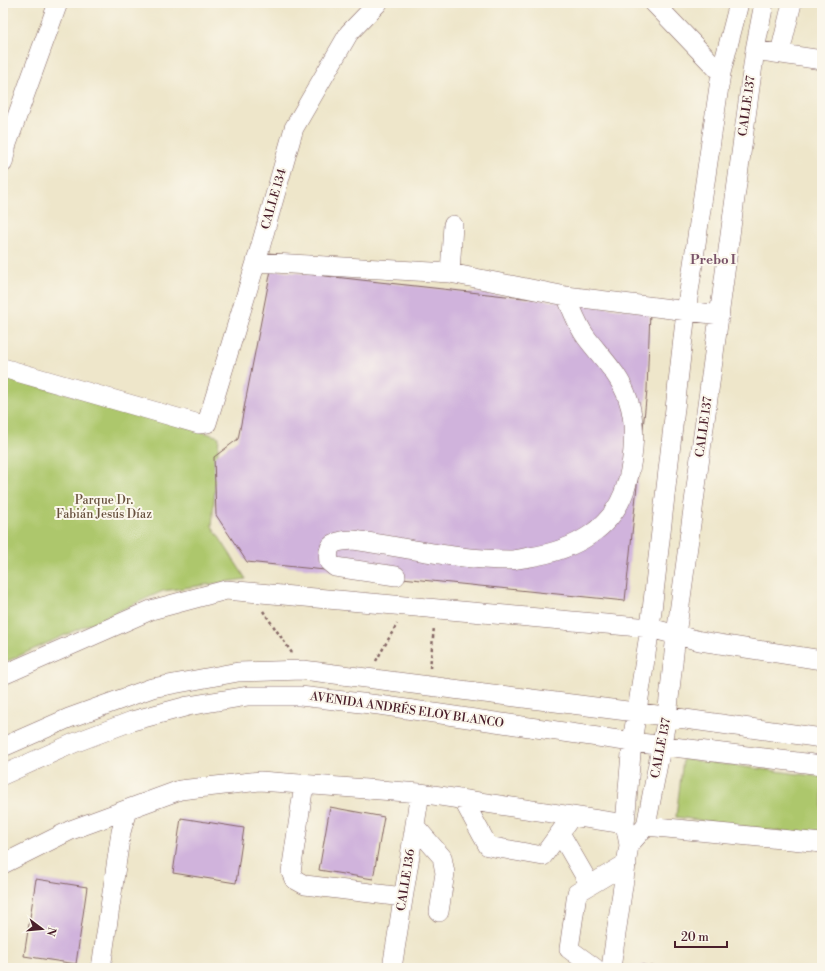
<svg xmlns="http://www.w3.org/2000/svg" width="825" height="971" font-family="'Libre Bodoni',serif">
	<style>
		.green { fill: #adc76c; stroke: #7c734c }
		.building { fill: #d0b3dc }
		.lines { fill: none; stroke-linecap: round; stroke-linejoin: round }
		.minor-casing { stroke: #836563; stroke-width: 20 }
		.path { stroke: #836563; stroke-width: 2.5; stroke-dasharray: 3 3; stroke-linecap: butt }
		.minor { stroke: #fff; stroke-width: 19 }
		.labels { text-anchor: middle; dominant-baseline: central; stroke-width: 4; stroke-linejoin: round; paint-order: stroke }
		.street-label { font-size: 12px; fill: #4a1f2b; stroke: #fbf7ec }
		.park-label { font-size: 12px; fill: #68513e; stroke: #fbf7ec }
		.neighbourhood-label { font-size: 13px; font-weight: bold; fill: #795369; stroke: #fbf7ec }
	</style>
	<rect width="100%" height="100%" fill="#fbf7ec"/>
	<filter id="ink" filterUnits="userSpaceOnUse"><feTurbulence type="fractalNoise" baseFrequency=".025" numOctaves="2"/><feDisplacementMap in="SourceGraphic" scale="8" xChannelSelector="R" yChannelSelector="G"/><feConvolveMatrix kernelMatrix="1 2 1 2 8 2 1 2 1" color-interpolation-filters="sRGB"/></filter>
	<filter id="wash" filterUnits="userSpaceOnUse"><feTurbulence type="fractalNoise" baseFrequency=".012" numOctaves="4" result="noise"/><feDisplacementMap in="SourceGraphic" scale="16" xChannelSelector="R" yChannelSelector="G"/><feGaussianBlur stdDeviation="0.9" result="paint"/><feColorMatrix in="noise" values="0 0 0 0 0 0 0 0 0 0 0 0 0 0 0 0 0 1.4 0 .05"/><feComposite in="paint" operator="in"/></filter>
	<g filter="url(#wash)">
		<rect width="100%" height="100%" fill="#eee6ca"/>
		<path class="green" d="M3,378l121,29 95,30 -7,89 34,53 -83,12 -160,72z
			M683,759l139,18v60l-146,-20z"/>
		<g id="blocks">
			<path class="building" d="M271,270l379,42 -3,78 -22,211 -378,-39 -31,-47 -2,-58 24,-18z
				M330,807l54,10 -11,62 -54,-9z
				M181,818l63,10 -8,55 -63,-10z
				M36,879l51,8 -11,77 -52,-8z
				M642,965l16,2v1h-16z"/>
		</g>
	</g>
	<g filter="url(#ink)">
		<use href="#blocks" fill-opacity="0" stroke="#836563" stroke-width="1"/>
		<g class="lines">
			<defs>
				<path id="minor" d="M654,3l67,70
					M755,50l67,10
					M780,53l12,-50
					M3,163l4,-19 51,-141
					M256,262l194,11 116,23 154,19
					M450,273l3,-48
					M3,368l196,56 8,-1 49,-161 38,-134 55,-95 29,-30
					M396,576l-61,-9 -6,-5c-3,-20 7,-21 24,-22 51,7 104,20 156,20 7,0 14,-2 21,-3 44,-7 85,-28 97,-74 7,-26 10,-58 1,-84 -8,-24 -27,-42 -42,-62 -9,-12 -14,-28 -20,-41
					M3,675l148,-65 75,-20 424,38 50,13 122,19
					M3,747l66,-29 83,-30 86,-16 65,-2 332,42 187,26
					M3,775l71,-32 58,-22 56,-15 60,-10h52l79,9 253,37 190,23
					M304,784l-13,88 3,7 11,6 98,12
					M463,800l25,46 55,10 29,-40
					M415,826l27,31 3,16 -6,39
					M646,826l176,17
					M560,833l30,52
					M629,845l17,-19 21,-109 9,-82 79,-585 9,-47
					M3,864l68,-34 109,-40 80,-9 160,12 205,31
					M101,968l20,-136 6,-22
					M392,968l28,-175
					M595,968l-26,-19 8,-56 50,-30
					M611,968l18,-123 -4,-21 7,-82 18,-114 36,-316 35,-239 18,-70"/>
			</defs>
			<use href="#minor" class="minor-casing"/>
			<path class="path" d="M263,611l29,42
				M376,661l21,-37
				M430,668l4,-41"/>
			<use href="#minor" class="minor"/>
		</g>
	</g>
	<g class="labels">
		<g class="street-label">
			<text transform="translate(747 106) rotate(-82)">CALLE 137</text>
			<text transform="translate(274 199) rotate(-74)">CALLE 134</text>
			<text transform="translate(704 427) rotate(-82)">CALLE 137</text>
			<text transform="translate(407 710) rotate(8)">AVENIDA ANDRÉS ELOY BLANCO</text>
			<text transform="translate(661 748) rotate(-79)">CALLE 137</text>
			<text transform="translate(406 880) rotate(-81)">CALLE 136</text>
		</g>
		<g class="park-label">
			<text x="104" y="500">Parque Dr.<tspan x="104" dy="14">Fabián Jesús Díaz</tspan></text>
		</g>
		<g class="neighbourhood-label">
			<text x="713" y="260">Prebo I</text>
		</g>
	</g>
	<rect width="825" height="971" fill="none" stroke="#fbf7ec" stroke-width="16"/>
	<g transform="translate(42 929) rotate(106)" stroke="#fbf7ec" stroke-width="3" paint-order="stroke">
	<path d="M0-3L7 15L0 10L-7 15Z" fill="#4a1f2b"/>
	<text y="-6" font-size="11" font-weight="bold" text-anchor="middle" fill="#4a1f2b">N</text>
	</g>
	<path d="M675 941v6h52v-6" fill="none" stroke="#4a1f2b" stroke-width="2"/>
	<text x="681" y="941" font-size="12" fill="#4a1f2b" stroke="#fbf7ec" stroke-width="3" paint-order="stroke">20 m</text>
</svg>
